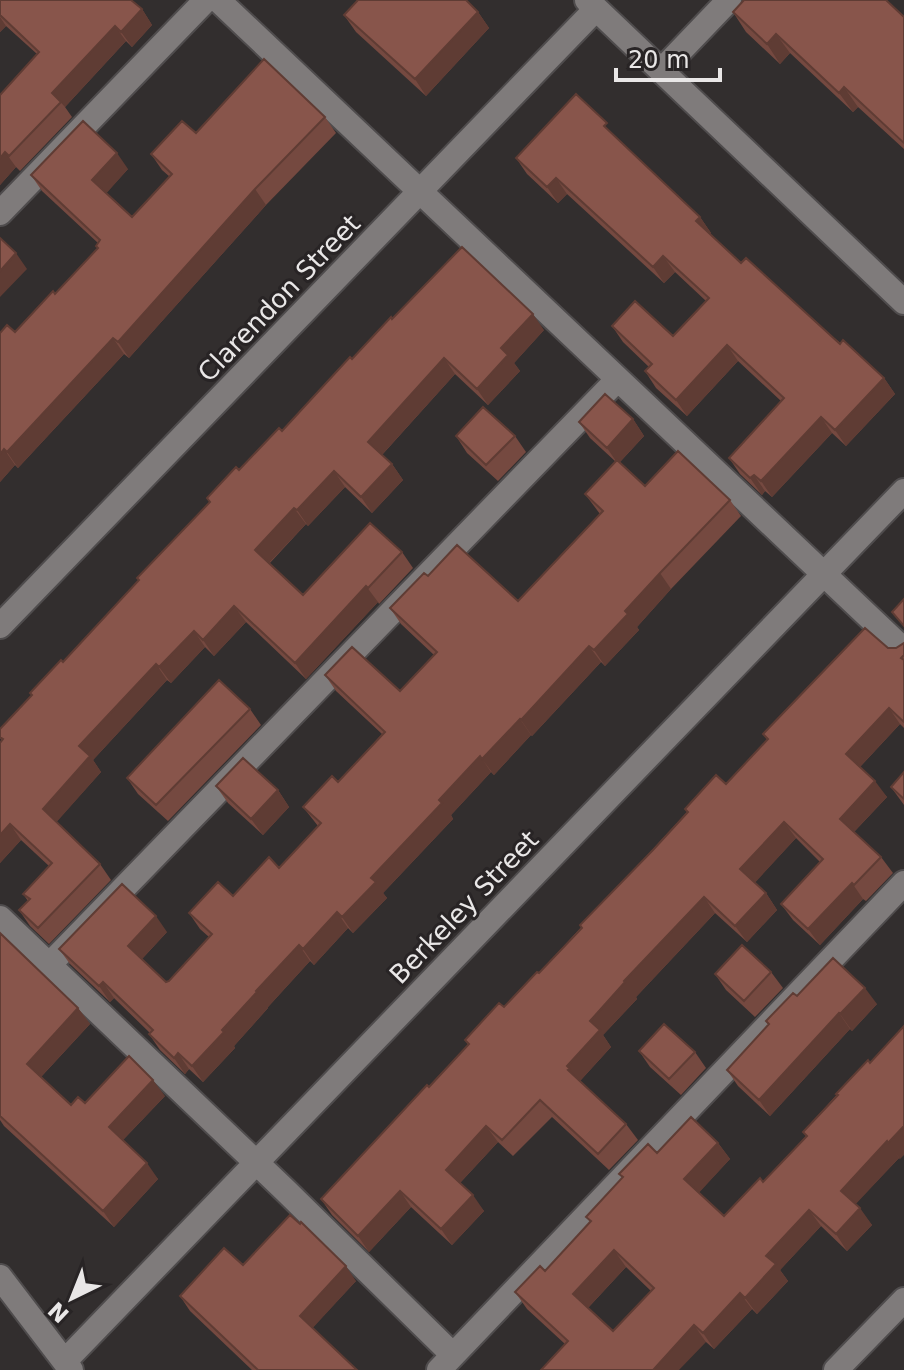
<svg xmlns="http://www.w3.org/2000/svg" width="904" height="1370" font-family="'DejaVu Sans',sans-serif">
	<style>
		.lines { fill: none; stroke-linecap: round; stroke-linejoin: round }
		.minor-casing { stroke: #4f4c4d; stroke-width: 28 }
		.minor { stroke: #7f7b7b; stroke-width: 24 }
		.wall { fill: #754940; fill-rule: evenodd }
		.shaded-wall { fill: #5f3c34 }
		.building { fill: #88554b; stroke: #5f3c34; stroke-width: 2; fill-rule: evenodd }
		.labels { text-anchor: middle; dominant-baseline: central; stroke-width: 6; stroke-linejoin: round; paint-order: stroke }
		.street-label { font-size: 26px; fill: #e9e7e7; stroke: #282425 }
	</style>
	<rect width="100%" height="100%" fill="#322e2e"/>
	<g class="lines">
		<defs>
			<path id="minor" d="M218,0l686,650
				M587,0l317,302
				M661,71l68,-71
				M0,213l206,-213
				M0,626l596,-617
				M0,918l286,273 167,164
				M50,964l567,-584
				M0,1277l71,93
				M65,1361l839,-870
				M439,1370l465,-487
				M836,1370l68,-70"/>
		</defs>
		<use href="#minor" class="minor-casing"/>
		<use href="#minor" class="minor"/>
	</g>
	<path class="wall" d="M0,0l142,9 10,16 -20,22 -6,-6 -61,66 7,10 -52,54 -4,-4 -16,18v-90l37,-41 -31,-28 -6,6z
		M478,12l11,16 -63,68 -70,-64 -12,-17z
		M733,12l171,5v132l-46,-42 -5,5 -63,-59 -10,11 -34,-32z
		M325,117l11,16 -70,72 -137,153 -5,-4 -106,114 -3,-3 -15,17 15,-150 40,-38 43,-46v-5l-56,-52 -11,-16 97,-6 -22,24 26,24 38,-40 -8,-7 -11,-16 45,-21z
		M617,138l83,79 11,16 -1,1 31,29 143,115 11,16 -49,52 -14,-13 -60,64 -7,-6 -3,4 -22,-21 -11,-16 52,-57 -43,-40 -51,55 -31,-28 -11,-17 4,-4 -26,-25 -11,-16 61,10 33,-35 -31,-29 -11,11 -97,-89 -9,9 -31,-29 -11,-16z
		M392,319l152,11 -30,33 6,8 -32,34 -33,-31 -73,81 10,9 11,16 -31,33 -27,-26 -37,39 -2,-2 -37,40 34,31 99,-43 11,16 -34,36 -1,-2 -72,77 -60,-57 -32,34 -9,-9 -34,36 -4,-3 -74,80 8,12 -45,50 44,42 11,16 -62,64 -19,-18 -11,-16 9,-9 -5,-7 26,-28 -28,-26 -21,23v-120l2,-2 -2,-3v-9l139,-148 71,-79 -3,-4 75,-67z
		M633,419l11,17 -24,26 25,24 85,14 11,16 -70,73 -34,38 2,3 -34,36 -4,-4 -69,74 -1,-1 -37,40 -3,-3 -40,43 2,4 -70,74 4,5 -34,35 -5,-5 -34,37 -4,-4 -42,46v1l-34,38 1,2 -32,34 -14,-13 -4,5 -25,-24 -11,-16 1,-1 -36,-35 -4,4 -40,-38 -11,-15 108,-17 -25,27 24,23 3,-1 40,-44 -9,-8 -11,-16 44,-17 46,-28 39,-42 -15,-19 35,-25 44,-48 -46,-43 -11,-16 75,16 34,-36 -33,-31 -11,-16 38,-32 90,25 82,-87 -15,-20 31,-32 -26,-24 -11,-16z
		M456,436h59l11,16 -28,29 -31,-28z
		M904,643v85l-4,-4 -40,43 27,30 -33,35 27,25 12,16 -27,28 -3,-2 -43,46 -27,-25 -12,-16 39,-42 -24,-24 -42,45 12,10 11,17 -30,32 -32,-29 -79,84 1,2 -34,36 8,12 -31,34 46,43 12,16 -29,30 -57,-53 -39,39 -15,-14 -38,41 24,28 -32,34 -41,-38 -42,45 -37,-37 -11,-16 147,-154 -3,-5 39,-33 35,-34 148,-161 -2,-3 41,-25 41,-44 -4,-6 125,-86h8z
		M250,709l11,16 -93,96 -30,-27 -11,-16z
		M904,772v33l-13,-18z
		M216,786l62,4 11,17 -26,28 -35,-32z
		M0,933l78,75 12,16 -49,53 30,28 94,-9 -42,44 35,39 -44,48 -110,-101 -4,-6z
		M771,972l12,16 -28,29 -29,-27 -11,-16z
		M797,996l80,8 -25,27 -2,-2 -80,87 -32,-30 -11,-16 41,-45 -2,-4z
		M639,1051l56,1 11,16 -25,27 -31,-28z
		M868,1060l32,99 -1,-1 -44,46 17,21 -25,26 -26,-25 -41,44 8,11 -31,33 -5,-5 -38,40 -8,-7 -141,2 -38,-35 -12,-17 30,-21 45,-49 -4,-5 36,-39 -3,-4 38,-21 61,-10 12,16 -31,33 25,24 39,-34 43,-46 -3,-4zM626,1267l25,24 -38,40 -25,-23z
		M243,1265l113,16 -44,47 45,42h-105l-62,-59 -10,-15z"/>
	<path class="shaded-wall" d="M142,9l10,16 -20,22 -11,-15z
		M478,12l11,16 -63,68 -11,-17z
		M0,17l6,9 -6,6z
		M115,26l11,15 -61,66 -13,-14z
		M776,34l14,19 -10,11 -13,-20z
		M844,87l14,20 -5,5 -14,-19z
		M5,152l11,15 -16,18v-27z
		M117,153l11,16 -24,27 -12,-16z
		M556,178l11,16 -9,9 -11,-16z
		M255,189l11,16 -137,153 -11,-16z
		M700,217l11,16 -4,4 -11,-16z
		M16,253l11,16 -27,28v-26z
		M663,256l12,16 -11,11 -11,-16z
		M533,314l11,16 -30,33 6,8 -32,34 -11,-16 24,-41z
		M113,338l11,16 -106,114 -11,-16z
		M727,345l11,16 -51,55 -11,-16z
		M444,358l11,16 -76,84 -11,-16z
		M884,378l11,16 -49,52 -11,-16z
		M821,417l11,16 -60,64 -11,-16z
		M633,419l11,17 -26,28 -11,-16z
		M4,449l11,16 -15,17v-28z
		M392,464l11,16 -31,33 -11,-16z
		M334,471l11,16 -37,39 -11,-16z
		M754,475l11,16 -3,4 -12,-17z
		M294,508l12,16 -40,42 -11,-16z
		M660,573l11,16 -34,38 2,3 -34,36 -11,-16 31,-39z
		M366,586l12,16 -72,77 -11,-16z
		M234,606l12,16 -32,34 -11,-16z
		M194,631l11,16 -34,36 -12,-16z
		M589,646l12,16 -69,74 -11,-16z
		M156,664l11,16 -74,80 8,12 -47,53 -11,-16 36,-63z
		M889,708l11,16 -43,46 -11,-16z
		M520,719l11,16 -37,40 -12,-16z
		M480,756l11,16 -40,43 2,4 -70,74 4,5 -34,35 -11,-16 29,-39 68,-78z
		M875,781l12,16 -36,38 -11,-16z
		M278,790l11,17 -26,28 -12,-16z
		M784,822l12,16 -44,48 -12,-17z
		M10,824l11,16 -21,23v-28z
		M852,883l11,16 -43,46 -12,-16z
		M766,893l11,17 -30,32 -12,-16z
		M704,897l11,16 -79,84 1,2 -34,36 8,12 -32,35 -11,-12 -1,-4 23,-45 34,-40z
		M337,912l11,16 -34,37 -11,-16z
		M156,916l11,16 -28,30 -11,-16z
		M299,945l11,16 -42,46v1l-34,38 1,2 -32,34 -11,-16 64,-75z
		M103,982l11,16 -4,4 -11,-16z
		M865,988l12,16 -25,27 -12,-17z
		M78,1008l12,16 -52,56 -11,-16z
		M839,1013l11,16 -80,87 -11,-16z
		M178,1053l11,16 -4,5 -11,-16z
		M153,1080l12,16 -45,47 -11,-16z
		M486,1126l12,16 -41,44 -11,-16z
		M904,1126v29l-4,4 -12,-16z
		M887,1141l12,17 -46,49 -12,-16z
		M718,1143l12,16 -34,37 -12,-17z
		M147,1163l11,16 -44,48 -11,-16z
		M400,1191l11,16 -42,45 -11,-16z
		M473,1195l11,16 -32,34 -11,-16z
		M860,1208l12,17 -25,26 -11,-17z
		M809,1210l12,16 -41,44 8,11 -31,33 -12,-16 21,-42z
		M614,1250l12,17 -41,44 -12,-17z
		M346,1266l10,15 -46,50 -10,-15z
		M740,1293l12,16 -38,40 -11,-16z
		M694,1325l12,17 -27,28h-25v-1z"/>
	<path class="building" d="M0,0h131l11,9 -21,23 -6,-6 -63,67 9,9 -52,54 -4,-4 -5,6v-63l39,-43 -39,-37z
		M358,0h108l12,12 -63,67 -71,-64z
		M744,0h142l18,17v126l-60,-56 -5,6 -63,-59 -9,10 -34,-32z
		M264,59l61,58 -70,72 -137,153 -5,-4 -106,114 -3,-3 -4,5v-121l7,-8 8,7 38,-41 2,3 43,-46 -2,-2 4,-6 -69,-65 52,-54 34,32 -25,27 40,37 40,-43 -21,-20 31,-33 14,12z
		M576,94l31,29 -3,3 96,91 -4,4 45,42 5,-5 94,86 3,-4 41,38 -49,52 -14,-13 -60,64 -7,-6 -4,3 -21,-20 55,-60 -57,-53 -51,55 -31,-29 7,-7 -40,-38 23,-25 38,35 36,-38 -46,-42 -10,11 -97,-89 -9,9 -31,-29z
		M0,238l16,15 -16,18z
		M462,247l71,67 -32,34 7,7 -31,34 -33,-31 -76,84 24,22 -31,33 -27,-26 -37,39 -3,-2 -39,42 48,45 67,-72 32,29 -34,36 -2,-2 -71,77 -61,-57 -31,34 -9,-9 -35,36 -3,-3 -77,82 11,10 -47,53 57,55 -62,64 -19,-18 11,-11 -7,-5 29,-31 -42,-39 -10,11v-92l3,-4 -3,-2v-8l32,-34 -2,-2 31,-33 2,2 76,-82 -2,-2 73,-76 -3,-4 29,-31 3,3 40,-42 3,3 68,-74 2,2 39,-42 1,2z
		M605,394l28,25 -26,29 -28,-26z
		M483,407l32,29 -29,29 -30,-29z
		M678,451l52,49 -70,73 -35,38 3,3 -34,36 -5,-4 -68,74 -1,-1 -38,40 -2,-3 -41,44 3,3 -71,75 5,4 -34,35 -5,-5 -34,37 -4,-4 -43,46 1,1 -35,38 2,2 -32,34 -14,-13 -4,5 -25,-24 4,-4 -50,-48 -4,4 -40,-37 63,-65 34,32 -28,30 38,36 3,-1 43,-47 -23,-21 29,-31 15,14 36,-39 10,11 42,-45 -18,-16 29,-31 6,6 47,-50 -60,-57 27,-28 48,44 37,-39 -47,-44 34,-35 4,3 29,-31 61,56 85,-90 -18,-17 32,-34 28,26z
		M904,599v27l-12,-14z
		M865,628l23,20h8l8,-5v12l-3,3 3,2v62l-15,-14 -43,46 29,27 -35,38 41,38 -27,28 -2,-2 -44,46 -27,-25 42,-45 -39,-37 -44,47 26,24 -31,33 -31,-29 -80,84 1,1 -35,39 10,9 -33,36 3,3 -2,1 58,54 -28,30 -58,-54 -38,40 -16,-14 -40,44 27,25 -32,34 -41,-38 -42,45 -37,-37 106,-114 2,2 40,-43 -4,-4 34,-37 5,4 33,-35 2,1 43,-45 -2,-3 73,-75 35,-38 -3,-3 31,-34 10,9 42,-45 -5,-5z
		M219,680l31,29 -94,96 -29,-27z
		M243,758l35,32 -27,29 -35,-33z
		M904,772v27l-13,-12z
		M0,933l78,75 -51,56 44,41 7,-8 7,6 44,-47 24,24 -44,47 38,36 -44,48 -103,-95z
		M742,945l29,27 -27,29 -29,-27z
		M833,958l32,30 -25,26 -1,-1 -80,87 -32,-30 42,-46 -3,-3 27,-28 4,3z
		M664,1024l31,28 -26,27 -30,-28z
		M904,1026v100l-16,17 -1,-2 -46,50 19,17 -24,26 -27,-24 -43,46 10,8 -31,34 -5,-5 -37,40 -9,-8 -40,44 1,1h-114l27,-29 -53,-49 25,-26 5,5 46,-50 -5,-4 37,-40 -4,-3 29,-30 9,9 34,-36 27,26 -34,36 40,37 36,-38 3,4 44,-46 -4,-4 35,-37 -2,-1 32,-34 2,3zM614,1250l40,38 -41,43 -40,-37z
		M290,1215l10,9 1,-2 45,44 -46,50 57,54h-99l-78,-74 44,-48 19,17z"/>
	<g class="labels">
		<g class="street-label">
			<text transform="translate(279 298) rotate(-46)">Clarendon Street</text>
			<text transform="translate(464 907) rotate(-46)">Berkeley Street</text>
		</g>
	</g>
	<g transform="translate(72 1298) rotate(223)" stroke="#282425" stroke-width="6" paint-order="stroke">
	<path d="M0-6L14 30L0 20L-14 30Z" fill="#e9e7e7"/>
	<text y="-12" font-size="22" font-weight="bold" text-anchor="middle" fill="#e9e7e7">N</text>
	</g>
	<path d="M616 68v12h104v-12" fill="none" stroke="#e9e7e7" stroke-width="4"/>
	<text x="628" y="68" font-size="24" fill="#e9e7e7" stroke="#282425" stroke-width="6" paint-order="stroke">20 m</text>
</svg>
